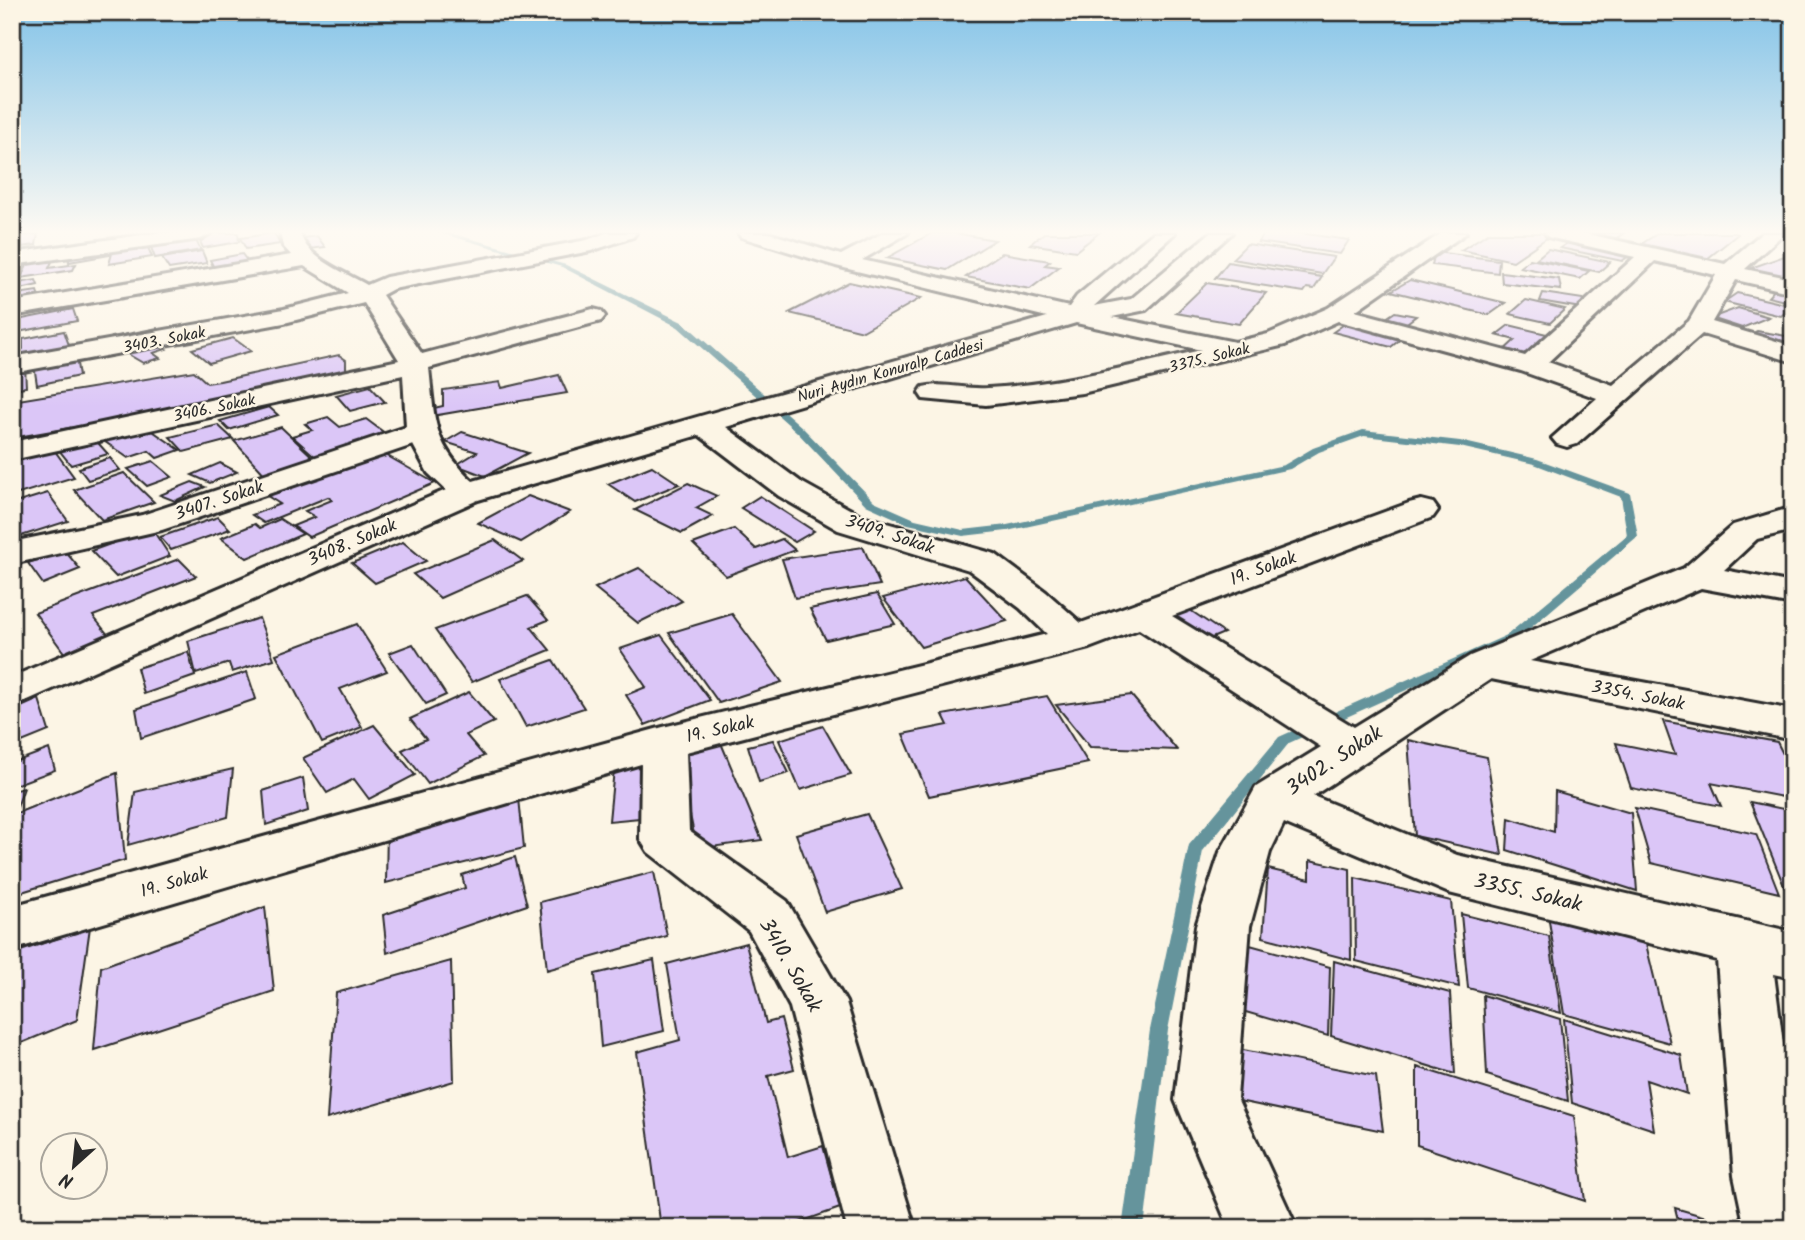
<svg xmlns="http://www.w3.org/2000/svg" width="1805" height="1240" viewBox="0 0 1805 1240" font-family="Kalam,sans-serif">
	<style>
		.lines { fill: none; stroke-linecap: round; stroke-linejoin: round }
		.stream { fill: #65949c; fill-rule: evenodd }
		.building { fill: #dbc6f7; stroke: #2b2b2b; stroke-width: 2 }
		.minor-casing { stroke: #2b2b2b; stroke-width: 6 }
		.minor { fill: #fcf5e5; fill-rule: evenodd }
		.labels { text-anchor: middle; stroke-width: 5; stroke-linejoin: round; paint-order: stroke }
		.far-street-label { font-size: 16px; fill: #2b2b2b; stroke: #fcf5e5 }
		.street-label { font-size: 18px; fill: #2b2b2b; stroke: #fcf5e5 }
		.near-street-label { font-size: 21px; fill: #2b2b2b; stroke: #fcf5e5 }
	</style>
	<rect width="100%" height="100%" fill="#fcf5e5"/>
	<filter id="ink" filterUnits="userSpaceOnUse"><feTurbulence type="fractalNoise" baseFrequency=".0143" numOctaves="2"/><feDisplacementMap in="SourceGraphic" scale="14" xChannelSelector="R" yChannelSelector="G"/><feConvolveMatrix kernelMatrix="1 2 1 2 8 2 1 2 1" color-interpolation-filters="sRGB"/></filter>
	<g filter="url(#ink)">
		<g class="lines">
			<polygon class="stream" points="439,233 450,233 566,265 684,323 803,428 874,501 915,519 963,530 1007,525 1284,465 1313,448 1363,430 1460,441 1537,459 1630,493 1638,536 1515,641 1289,743 1203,851 1168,1030 1144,1228 1122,1228 1150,1030 1189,845 1279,737 1507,635 1627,535 1621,497 1534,464 1460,447 1364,436 1319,452 1290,469 1007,531 963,536 908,524 866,505 797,432 678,327 562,267"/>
		</g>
		<g class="building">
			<polygon points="211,233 238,233 239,242 203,248 197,235"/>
			<polygon points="274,233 280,244 246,249 240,238"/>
			<polygon points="932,233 955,233 995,240 947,270 887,258"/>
			<polygon points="1044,233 1099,233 1076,251 1030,244"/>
			<polygon points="1265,233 1300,233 1349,240 1340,254 1258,242"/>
			<polygon points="1488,233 1542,233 1551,235 1513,261 1461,250"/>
			<polygon points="1576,233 1624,233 1612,241"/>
			<polygon points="1658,233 1736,233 1738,234 1707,259 1640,245"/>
			<polygon points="38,234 36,245 12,248 12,237"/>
			<polygon points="193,235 201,250 155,258 149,242"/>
			<polygon points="317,236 325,247 302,250 296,239"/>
			<polygon points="1572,240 1633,253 1622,261 1560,248"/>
			<polygon points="1247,244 1334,257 1322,274 1232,259"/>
			<polygon points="147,245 152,257 109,264 113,250"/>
			<polygon points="110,249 110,255 69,262 68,256"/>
			<polygon points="1548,249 1610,262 1599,272 1536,259"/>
			<polygon points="202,251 207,263 169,269 162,258"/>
			<polygon points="1435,252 1499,260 1498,273 1432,265"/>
			<polygon points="1002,253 1050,261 1045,265 1059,267 1030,289 966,277"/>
			<polygon points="1793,253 1793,281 1745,270"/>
			<polygon points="242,254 248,262 214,268 210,260"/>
			<polygon points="55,255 49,268 76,264 73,270 21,278 30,259"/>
			<polygon points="1530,259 1589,271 1580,279 1520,267"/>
			<polygon points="1228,262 1322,277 1314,289 1307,288 1304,292 1215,278"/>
			<polygon points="26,263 18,278 12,279 12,265"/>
			<polygon points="1501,272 1559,279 1561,290 1502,283"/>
			<polygon points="36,280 38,285 12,291 12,284"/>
			<polygon points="1410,280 1506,303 1489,315 1391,291"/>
			<polygon points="849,282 921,298 863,331 789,313"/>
			<polygon points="1207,283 1266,293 1239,324 1176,313"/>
			<polygon points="1775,289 1793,293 1793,303 1768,297"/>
			<polygon points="17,291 18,294 37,291 39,297 31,298 32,301 12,305 12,292"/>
			<polygon points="1543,293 1583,299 1581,308 1540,301"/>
			<polygon points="1737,293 1793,306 1781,316 1724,302"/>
			<polygon points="1526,300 1565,309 1550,323 1510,314"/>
			<polygon points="1738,308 1769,317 1742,328 1711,318"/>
			<polygon points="73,309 77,321 12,333 12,321"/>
			<polygon points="1395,312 1416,316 1404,325 1383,320"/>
			<polygon points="1350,320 1407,334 1391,347 1333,332"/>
			<polygon points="1509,325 1551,335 1524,359 1501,353 1515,340 1496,335"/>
			<polygon points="157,328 161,335 115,345 112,337"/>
			<polygon points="64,331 71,351 12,363 12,351 23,349 23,339"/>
			<polygon points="1757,331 1793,337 1793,348 1749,335"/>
			<polygon points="233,338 251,351 209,363 192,349"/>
			<polygon points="156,344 166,349 153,353 160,358 143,363 126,353"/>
			<polygon points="339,355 346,360 346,373 312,382 307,379 200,405 12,438 12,401 194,371 207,383 220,381"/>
			<polygon points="76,357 79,376 37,385 34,365"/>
			<polygon points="25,366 26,387 12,389 12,369"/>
			<polygon points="559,375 567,393 426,417 425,410 443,406 443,390 500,382 502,388"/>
			<polygon points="370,386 385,402 350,411 336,395"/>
			<polygon points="269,407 278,415 229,430 220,421"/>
			<polygon points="328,417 340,427 366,419 390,437 319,460 292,436 312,430 305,424"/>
			<polygon points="144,425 180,450 157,458 149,451 128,458 101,439"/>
			<polygon points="218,425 233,439 184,452 170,437"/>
			<polygon points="281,427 317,461 267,477 234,441"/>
			<polygon points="462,432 528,453 485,476 456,465 477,452 445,442"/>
			<polygon points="91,435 108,454 71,465 55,445"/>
			<polygon points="49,443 74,477 12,496 12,454"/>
			<polygon points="377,450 435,483 309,537 293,526 315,517 305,511 332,500 328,497 264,523 252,515 280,504 264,494"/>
			<polygon points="110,458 120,470 88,480 79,468"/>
			<polygon points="153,461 172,477 147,486 128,469"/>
			<polygon points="220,463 237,472 210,483 192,475"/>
			<polygon points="652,466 679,484 635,502 608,484"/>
			<polygon points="124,473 154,502 102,520 74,490"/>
			<polygon points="192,482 205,487 175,501 160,495"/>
			<polygon points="688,483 717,496 696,508 713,516 682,533 635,510"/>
			<polygon points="48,493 68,521 12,539 12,504"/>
			<polygon points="528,496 570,512 521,542 478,523"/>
			<polygon points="760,496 814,531 795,542 741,508"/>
			<polygon points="218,517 230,529 171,550 160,537"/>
			<polygon points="280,519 303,534 247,558 221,538 255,524 260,528"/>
			<polygon points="152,529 170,556 116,577 91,551"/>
			<polygon points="734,529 756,549 782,539 795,550 726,576 693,544"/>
			<polygon points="495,540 523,561 440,598 413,574"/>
			<polygon points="403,542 426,561 375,583 352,563"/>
			<polygon points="863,547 880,585 795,598 782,559"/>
			<polygon points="65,551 80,569 43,584 28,563"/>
			<polygon points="179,559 196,576 93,616 109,636 65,654 35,613"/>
			<polygon points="639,568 682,601 638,623 595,588"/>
			<polygon points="965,576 1007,621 921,647 883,598"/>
			<polygon points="877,594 895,624 826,640 810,609"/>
			<polygon points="527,596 548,620 531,627 550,650 472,682 435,630"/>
			<polygon points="1181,604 1224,633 1195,645 1153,616"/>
			<polygon points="732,614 782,682 719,703 669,633"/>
			<polygon points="259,618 274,659 232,672 229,663 196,674 188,641"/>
			<polygon points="357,624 387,671 340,689 362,727 322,743 276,654"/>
			<polygon points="661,635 710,700 645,725 626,695 646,687 620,649"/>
			<polygon points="413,644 446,695 426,704 389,653"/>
			<polygon points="188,652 195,676 144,694 137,668"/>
			<polygon points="553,660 584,708 526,727 500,679"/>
			<polygon points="247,672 256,699 141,738 136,709"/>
			<polygon points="469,692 494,722 466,735 484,756 428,784 402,750 426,739 410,719"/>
			<polygon points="1131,695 1177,750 1090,747 1056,705"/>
			<polygon points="1047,696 1088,763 929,796 903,734 948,725 943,715"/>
			<polygon points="39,699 49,731 12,746 12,711"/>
			<polygon points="1663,721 1777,742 1789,766 1793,767 1793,799 1711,783 1721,806 1631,788 1616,743 1675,755"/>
			<polygon points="374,725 415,775 369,799 354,779 327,793 303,758"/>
			<polygon points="823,726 851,775 800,790 779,740"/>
			<polygon points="773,740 789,773 759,782 748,746"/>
			<polygon points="1408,740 1487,757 1502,855 1415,836"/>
			<polygon points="721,743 762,840 697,849 678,756"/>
			<polygon points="49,749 55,770 12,786 12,763"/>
			<polygon points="653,765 650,817 609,821 614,769"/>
			<polygon points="233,769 228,817 128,845 135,792"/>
			<polygon points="117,773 125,860 12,895 17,813"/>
			<polygon points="303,778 308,811 266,825 263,791"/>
			<polygon points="24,788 13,818 12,821 12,791"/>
			<polygon points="1555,791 1631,813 1637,891 1507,850 1509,818 1554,832"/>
			<polygon points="519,798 524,848 386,883 387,830"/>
			<polygon points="1750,802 1793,811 1793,908"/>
			<polygon points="1635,808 1756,834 1779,893 1651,863"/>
			<polygon points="867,814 902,889 825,912 796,834"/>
			<polygon points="515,857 527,905 387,953 383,915 465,888 462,875"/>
			<polygon points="1310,860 1350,869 1351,960 1263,937 1268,869 1310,879"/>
			<polygon points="654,872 667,936 547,970 540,902"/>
			<polygon points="1355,878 1451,901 1459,987 1356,961"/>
			<polygon points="265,907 274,991 94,1050 101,967"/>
			<polygon points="1461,914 1549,936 1561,1013 1468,988"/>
			<polygon points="1548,915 1645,940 1670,1043 1564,1014"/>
			<polygon points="90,927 77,1020 12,1047 12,954"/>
			<polygon points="1239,942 1330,967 1328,1036 1232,1008"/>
			<polygon points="746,943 766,1023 781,1019 794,1069 768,1076 788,1157 823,1146 840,1208 783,1228 661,1228 637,1052 680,1040 667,964"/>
			<polygon points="654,960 664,1031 601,1047 595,974"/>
			<polygon points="451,961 454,1081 327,1119 336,993"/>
			<polygon points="1334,961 1450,993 1455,1074 1331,1036"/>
			<polygon points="1483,995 1560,1019 1568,1101 1487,1075"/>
			<polygon points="1564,1019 1681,1055 1687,1094 1646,1080 1654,1130 1572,1103"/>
			<polygon points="1223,1046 1376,1076 1383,1131 1224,1098"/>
			<polygon points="1417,1067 1574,1116 1585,1201 1417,1145"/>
			<polygon points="1675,1208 1744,1228 1680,1228"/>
		</g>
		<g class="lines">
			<g class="minor-casing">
				<g id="minor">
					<polygon points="156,233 211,233 201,239 12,265 12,253"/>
					<path d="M280 233H300C307 259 345 272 367 285L386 277 587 240 606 233H636L633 237 591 251 393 289 382 295 422 354 593 309 601 311 605 316 601 321 429 368C435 421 432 442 473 481L1047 317 836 266 741 237 738 233H769L841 255 883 233H908L862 260 1069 307 1077 296 1153 233H1175L1094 306 1131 299 1210 233H1232L1146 310 1112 317 1235 342 1268 334 1328 308 1442 233H1466L1355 311 1525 356 1635 257 1548 237 1545 233H1583L1725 264 1762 233H1784L1745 269 1793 279V293L1736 280 1712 322 1793 346V362L1702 334 1577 444 1567 447 1557 444 1552 438 1597 398 1521 371 1338 321 1285 345 1082 393 986 405 923 399 919 393 923 387C944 382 966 390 988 388 1060 384 1130 366 1201 350L1076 323 726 427 801 482 862 516 995 554 1046 592 1081 623 1409 503 1421 500 1433 503 1438 510 1433 517 1172 616 1354 727 1470 656 1684 568 1733 525 1793 507V530L1757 539 1724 570 1793 583V605L1701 588 1530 661 1793 710V740L1491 679 1313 796 1457 855 1793 932V978L1774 974 1793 1121V1228H1745L1734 1176 1717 960 1449 893 1284 823 1270 852 1250 926 1237 1098 1297 1228H1229L1175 1100 1196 926 1220 852 1256 787 1321 747 1139 629 1089 648 686 752 689 831 787 901 846 1002 915 1228H847L790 1007 749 931 648 852 640 839 641 764 12 950V906L663 727 1047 634 1020 608 969 570 838 530 779 496 699 435 478 500 12 707V677L446 490 428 473 413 445 162 530 12 564V542L142 515 406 427 403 375 12 460V442L399 360 364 303 284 323 12 373V357L284 309 348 293 304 266 12 316V302L291 255 283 246ZM1655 261 1716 275 1689 321 1613 385 1548 362Z"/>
				</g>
			</g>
			<use href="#minor" class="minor"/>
		</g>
	</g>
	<linearGradient id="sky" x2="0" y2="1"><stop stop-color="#83c3e8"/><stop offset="0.57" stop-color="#fefaf3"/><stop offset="1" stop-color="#fefaf3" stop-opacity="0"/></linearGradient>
	<rect width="1805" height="407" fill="url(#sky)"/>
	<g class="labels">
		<g class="far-street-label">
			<text transform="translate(164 339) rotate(-11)" y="6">3403. Sokak</text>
			<text transform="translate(1209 357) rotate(-14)" y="6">3375. Sokak</text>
			<text transform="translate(890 370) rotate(-16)" y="6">Nuri Aydın Konuralp Caddesi</text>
			<text transform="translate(214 407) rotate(-12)" y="6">3406. Sokak</text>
		</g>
		<g class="street-label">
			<text transform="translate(219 500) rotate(-18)" y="6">3407. Sokak</text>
			<text transform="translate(890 534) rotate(18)" y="6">3409. Sokak</text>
			<text transform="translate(352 542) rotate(-23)" y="6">3408. Sokak</text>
			<text transform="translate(1263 568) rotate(-20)" y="6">19. Sokak</text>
			<text transform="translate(1638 695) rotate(11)" y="6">3354. Sokak</text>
			<text transform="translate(720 729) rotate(-13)" y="6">19. Sokak</text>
			<text transform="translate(174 882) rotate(-16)" y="6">19. Sokak</text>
		</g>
		<g class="near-street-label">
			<text transform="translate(1334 760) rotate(-33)" y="7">3402. Sokak</text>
			<text transform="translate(1528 892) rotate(13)" y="7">3355. Sokak</text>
			<text transform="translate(791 965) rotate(60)" y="7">3410. Sokak</text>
		</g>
	</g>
	<rect width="1805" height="1240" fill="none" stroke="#fcf5e5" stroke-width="42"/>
	<rect x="21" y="21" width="1763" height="1198" fill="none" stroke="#2b2b2b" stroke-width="2.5" filter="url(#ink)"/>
	<g transform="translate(74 1166) rotate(207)"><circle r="33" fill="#fcf5e5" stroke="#a8a49b" stroke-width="2"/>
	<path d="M0-5L12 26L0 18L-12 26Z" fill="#2b2b2b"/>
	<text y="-10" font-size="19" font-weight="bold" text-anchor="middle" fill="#2b2b2b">N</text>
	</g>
</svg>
